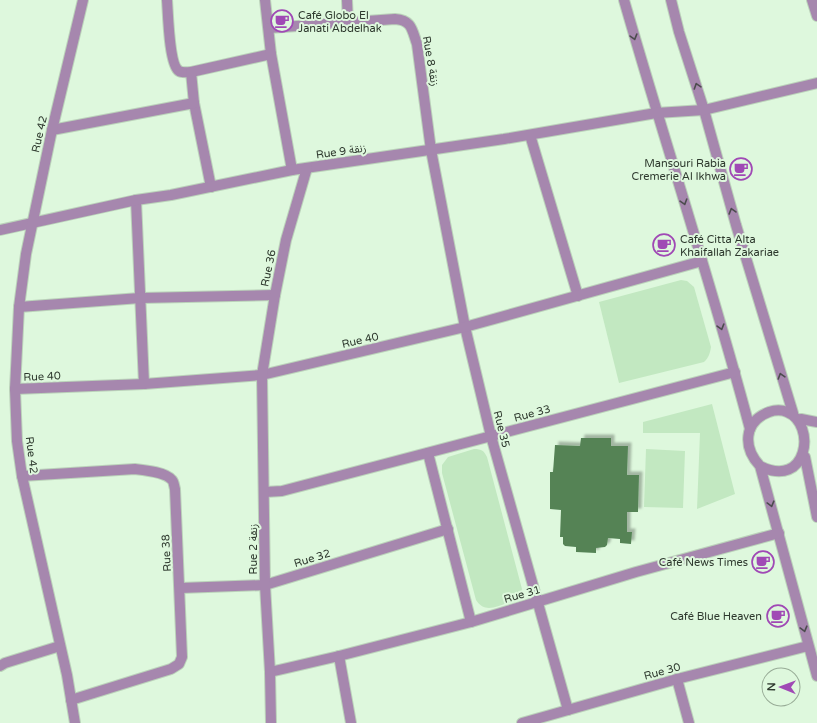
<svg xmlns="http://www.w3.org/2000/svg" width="817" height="723" viewBox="0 0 817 723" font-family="'Varela Round','Noto Sans Arabic',sans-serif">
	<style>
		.green { fill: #c2e8c1 }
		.building { fill: #548355; filter: url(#shadow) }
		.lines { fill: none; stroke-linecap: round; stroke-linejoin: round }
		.minor-casing { stroke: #bbd2ba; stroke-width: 12 }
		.minor { stroke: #a687ae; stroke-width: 10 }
		.oneway { stroke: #4c4c4e }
		.labels { text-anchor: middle; stroke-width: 4; stroke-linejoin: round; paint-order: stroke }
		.poi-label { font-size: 11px; fill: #2e392e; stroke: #def8dd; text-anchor: end }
		.street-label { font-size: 11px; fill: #2e392e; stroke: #def8dd }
	</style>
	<defs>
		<filter id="shadow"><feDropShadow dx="3.5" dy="-3.5" stdDeviation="1" flood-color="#0004"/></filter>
	</defs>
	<rect width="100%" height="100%" fill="#def8dd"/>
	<g class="green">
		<path d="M681 280 687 281 694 287 711 347C710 353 709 357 704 362L619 383 599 302Z"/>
		<polygon points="712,404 735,494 697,509 700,433 643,433 643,422"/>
		<path d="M474 449C482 449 484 451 487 457L522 589C521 593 522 595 519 598 516 601 511 602 507 603 496 607 484 613 476 600L442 473V465L448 457Z"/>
		<polygon points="646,449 685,451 683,508 644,507"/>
	</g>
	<polygon class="building" points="581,438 611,438 611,446 628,446 627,475 639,475 638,512 627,512 627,532 632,532 631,544 620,543 620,539 608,538 607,545 605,547 596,548 596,553 576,552 576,547 565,546 563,544 563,537 560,537 561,510 550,509 550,472 553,472 555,445 580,446"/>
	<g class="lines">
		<g class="minor-casing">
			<g id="minor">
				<path d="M167 0C168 12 169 65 179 71 182 73 187 72 191 72L271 54"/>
				<polyline points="265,0 271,54 292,170"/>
				<polyline points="347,0 348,23"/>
				<path d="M624 0C665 143 712 285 750 429"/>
				<polyline points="671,0 679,32 704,110 736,225 793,413"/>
				<polyline points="812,0 817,16"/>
				<path d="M269 28 395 19C412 20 412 30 417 44L431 150 465 327 491 436 568 710"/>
				<polyline points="191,72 194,103 211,187"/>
				<polyline points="52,130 194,103"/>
				<polyline points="530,135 578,296"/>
				<polyline points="136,200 144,384"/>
				<polyline points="0,230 136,200 171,195 292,170 504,139 656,113 704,110 817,83"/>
				<polyline points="19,307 140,298 275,295"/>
				<polyline points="15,389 144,384 262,375 465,327 702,261"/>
				<polyline points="801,419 817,422"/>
				<polyline points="428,453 471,622"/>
				<polyline points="805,457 817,517"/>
				<path d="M760 466C808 490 817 424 787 412 782 410 775 410 769 412 743 422 743 448 760 466L817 676"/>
				<path d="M22 476 135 469C144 470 166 472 172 480 174 482 174 486 175 489L182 657 179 664 171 669 71 700"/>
				<polyline points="265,492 282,491 735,372"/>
				<polyline points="180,588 265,585 448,529"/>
				<polyline points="339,656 351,723"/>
				<polyline points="0,666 5,663 60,646"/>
				<polyline points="270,672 339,656 471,622 636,572 779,533"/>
				<polyline points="677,679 689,723"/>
				<polyline points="75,723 67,675 22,476 17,441 15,389 19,307 26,254 52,130 83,0"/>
				<polyline points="271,723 270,672 265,585 262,375 275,295 286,240 307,168"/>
				<polyline points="522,723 677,679 808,646"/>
			</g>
		</g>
		<use href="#minor" class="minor"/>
	</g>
	<defs><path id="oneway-chevron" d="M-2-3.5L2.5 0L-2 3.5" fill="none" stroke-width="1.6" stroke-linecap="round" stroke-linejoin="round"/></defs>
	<g class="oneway">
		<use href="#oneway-chevron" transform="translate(634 37) rotate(74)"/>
		<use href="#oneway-chevron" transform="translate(697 86) rotate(-108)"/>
		<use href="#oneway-chevron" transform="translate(684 202) rotate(73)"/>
		<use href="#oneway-chevron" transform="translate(732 211) rotate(-106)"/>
		<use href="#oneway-chevron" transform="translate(721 327) rotate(74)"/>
		<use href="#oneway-chevron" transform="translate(781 376) rotate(-107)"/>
		<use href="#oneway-chevron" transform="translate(771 504) rotate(75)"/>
		<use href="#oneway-chevron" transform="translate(804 629) rotate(75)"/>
	</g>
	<defs>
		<g id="cafe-ring" transform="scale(1.15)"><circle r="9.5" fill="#def8dd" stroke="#a049b5" stroke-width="1.5"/><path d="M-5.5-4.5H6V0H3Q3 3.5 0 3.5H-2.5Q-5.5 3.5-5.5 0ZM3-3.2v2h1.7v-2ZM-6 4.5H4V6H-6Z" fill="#a049b5"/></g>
	</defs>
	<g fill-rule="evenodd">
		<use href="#cafe-ring" x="282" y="21"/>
		<use href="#cafe-ring" x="741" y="169"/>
		<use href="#cafe-ring" x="664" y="245"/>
		<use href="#cafe-ring" x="763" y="562"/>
		<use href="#cafe-ring" x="778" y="616"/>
	</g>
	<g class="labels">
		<g class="poi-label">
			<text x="298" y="19" text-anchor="start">Café Globo El<tspan x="298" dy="13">Janati Abdelhak</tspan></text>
			<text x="726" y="167">Mansouri Rabia<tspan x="726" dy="13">Cremerie Al Ikhwa</tspan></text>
			<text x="680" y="243" text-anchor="start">Café Citta Alta<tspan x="680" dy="13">Khaifallah Zakariae</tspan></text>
			<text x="748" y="566">Café News Times</text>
			<text x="762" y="620">Café Blue Heaven</text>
		</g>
		<g class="street-label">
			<text transform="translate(431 61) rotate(80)" y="4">Rue 8 زنقة</text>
			<text transform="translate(39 134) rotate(-77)" y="4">Rue 42</text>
			<text transform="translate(341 151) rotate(-8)" y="4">Rue 9 زنقة</text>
			<text transform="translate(268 268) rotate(-78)" y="4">Rue 36</text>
			<text transform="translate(360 340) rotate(-13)" y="4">Rue 40</text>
			<text transform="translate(42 376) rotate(-2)" y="4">Rue 40</text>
			<text transform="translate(532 413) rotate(-15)" y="4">Rue 33</text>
			<text transform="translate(502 429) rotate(76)" y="4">Rue 35</text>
			<text transform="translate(32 455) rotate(83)" y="4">Rue 42</text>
			<text transform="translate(253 549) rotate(-90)" y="4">Rue 2 زنقة</text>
			<text transform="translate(166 553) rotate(-93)" y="4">Rue 38</text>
			<text transform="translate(312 558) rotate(-17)" y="4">Rue 32</text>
			<text transform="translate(522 594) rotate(-16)" y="4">Rue 31</text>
			<text transform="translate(662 671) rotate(-15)" y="4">Rue 30</text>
		</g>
	</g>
	<g transform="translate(781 687) rotate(271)"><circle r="19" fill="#def8dd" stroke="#98ac97"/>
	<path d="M0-3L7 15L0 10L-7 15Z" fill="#a049b5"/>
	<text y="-6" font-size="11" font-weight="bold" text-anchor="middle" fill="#2e392e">N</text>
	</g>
</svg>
